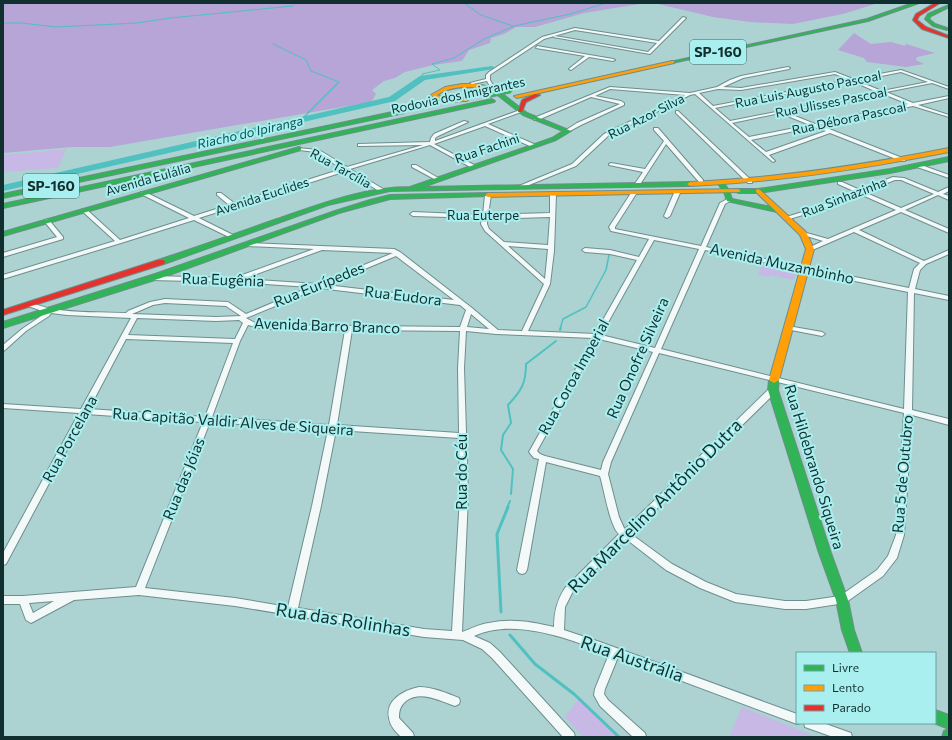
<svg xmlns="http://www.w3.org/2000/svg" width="952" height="740" viewBox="0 0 952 740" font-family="Commissioner,sans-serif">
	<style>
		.green { fill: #c7b8e6 }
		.forest { fill: #b6a5d6 }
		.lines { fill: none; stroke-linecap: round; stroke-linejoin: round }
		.stream-far3 { stroke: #51c0c0; stroke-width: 1 }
		.stream-far2 { stroke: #51c0c0; stroke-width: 1.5 }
		.stream-far1 { stroke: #51c0c0; stroke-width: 2 }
		.stream { stroke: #51c0c0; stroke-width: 3 }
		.river { fill: #51c0c0; fill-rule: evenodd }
		.street-casing { stroke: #6e8e8d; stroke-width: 2 }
		.fast-casing { stroke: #6e8e8d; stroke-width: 2 }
		.slow-casing { stroke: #6e8e8d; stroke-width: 2 }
		.jam-casing { stroke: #6e8e8d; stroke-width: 2 }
		.street { fill: #f3f8f8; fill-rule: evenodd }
		.fast { fill: #30b455; fill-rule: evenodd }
		.slow { fill: #ff9f0a; fill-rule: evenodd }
		.jam { fill: #e5322d; fill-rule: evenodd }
		.fast-bridge-casing { stroke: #6e8e8d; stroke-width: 7; stroke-linecap: butt }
		.fast-bridge { stroke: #30b455; stroke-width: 5.5 }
		.labels { text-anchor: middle; stroke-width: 4; stroke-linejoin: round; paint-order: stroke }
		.far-street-label { font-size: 13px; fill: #122f2f; stroke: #aaefef }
		.far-water-label { font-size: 13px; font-style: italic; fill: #065757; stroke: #aaefef }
		.shield { fill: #aaefef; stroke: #406969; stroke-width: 1 }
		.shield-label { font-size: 14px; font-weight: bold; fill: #122f2f }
		.street-label { font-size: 15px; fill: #122f2f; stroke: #aaefef }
		.near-street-label { font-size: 18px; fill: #122f2f; stroke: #aaefef }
	</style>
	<rect width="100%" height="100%" fill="#acd3d2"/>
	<g class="green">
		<polygon points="66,149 58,168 3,172 3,155"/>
		<polygon points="763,262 797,270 793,280 771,275 769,277 758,275"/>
		<polygon points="580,697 621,737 583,737 565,717"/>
		<polygon points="742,707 817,737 729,737"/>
	</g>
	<g class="forest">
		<polygon points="3,3 646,3 584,13 535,27 516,27 504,34 491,38 490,43 469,50 462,61 433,65 405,72 395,78 384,81 372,90 376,94 371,102 110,147 72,147 3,153"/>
		<polygon points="654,3 878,3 843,14 793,24 750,22 713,17"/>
		<polygon points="854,33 871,44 891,42 905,46 906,44 935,53 917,57 916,60 924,64 906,67 867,62 864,58 838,50"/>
	</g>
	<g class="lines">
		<g class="stream-far3">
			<polyline points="464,3 481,15 513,26"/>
			<polyline points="3,4 12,3"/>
			<polyline points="3,23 22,23 56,27 137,23 170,18 293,6"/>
			<polyline points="273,44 306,60 311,71 339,82 338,83"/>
			<polyline points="423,78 422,74 440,70 432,64 454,58 484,39 514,26 570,14 606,3"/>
		</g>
		<g class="stream-far2">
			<polyline points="301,120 339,82"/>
			<polyline points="560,329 563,319 586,307 606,270 609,255"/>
		</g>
		<g class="stream-far1">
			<polyline points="560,330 561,328"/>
			<path d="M511 494 513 469 501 450 503 435 511 423 508 405C521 391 526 384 526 364L556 341"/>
			<polyline points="507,508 510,501"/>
		</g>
		<g class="stream">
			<polyline points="501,612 497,534 508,507"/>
			<polyline points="510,635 535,664 574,694 619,737"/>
		</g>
		<polygon class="river" points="492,66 495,68 494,69 425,80 395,101 3,191 3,185 389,97 420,76"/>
		<g class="street-casing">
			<g id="street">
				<polygon points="683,17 686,18 650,54 553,37 555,36 648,52 657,43 575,30 544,39 491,74 490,75 490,80 495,89 494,90 492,90 487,81 472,84 470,83 486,79 486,75 489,72 542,37 575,28 659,41"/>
				<polygon points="537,46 613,59 615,60 613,61 589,57 571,70 569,69 570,68 585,56 536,48"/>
				<path d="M788 67 790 68 789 69 743 78 723 87 741 88 835 72 853 79 901 70 949 87V89L932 83 886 92 913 103 949 96V98L918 105 949 115V117L913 106 819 125 905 159V161H901L830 133 769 155 775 161 773 162 695 94 690 95 608 136 576 166 524 187 519 186 572 164 604 134 685 95 610 89 595 96 621 101 624 103V105L581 125 568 132H566V130L577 123 620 104 591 97 538 120H534V118L610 87 690 93 717 87 730 80 741 76ZM901 72 928 82 882 91 857 81ZM835 74 849 80 713 106 699 93 718 89 741 90ZM852 81 877 92 730 121 715 108ZM881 93 908 104 815 124 785 112ZM780 113 810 125 749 137 732 123ZM814 127 826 131 766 152 751 140Z"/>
				<polygon points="520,110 522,111 521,112 488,124 536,145 536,147 532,147 485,126 434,144 476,166 476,168 472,168 430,145 350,169 383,189 383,191 379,191 346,171 199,218 235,236 235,238 231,238 194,220 121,243 3,279 3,275 115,241 82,211 82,209 86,209 120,240 189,218 141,194 141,192 145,192 194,216 229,205 217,195 217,193 221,193 234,203 342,169 316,152 299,150 297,150 297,148 319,150 347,167 423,145 360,146 358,146 358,144 430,142 431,138 434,134 464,121 468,122 438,136 435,138 435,141"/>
				<polygon points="676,111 678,111 752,181 752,183 748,183 676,113"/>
				<polygon points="654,128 658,128 703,180 703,182 699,182 666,144 639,186 634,185 643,172 609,165 609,164 611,163 645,169 664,141 654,130"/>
				<polygon points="412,165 416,165 440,179 436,180 412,167"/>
				<polygon points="917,165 921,165 949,175 949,178 917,167"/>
				<path d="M893 177 904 178 938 192 949 187V191L943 194 949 196V200L938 195 905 210 949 229V233L901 212 859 230 924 261 949 250V254L926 264 920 270 915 289 949 296V300L914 293 912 410 949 419V425L912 415 904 535 897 558 883 576 845 603 806 609H785L735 602 700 588 666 570 626 539 572 593 565 607 564 630 600 642 797 714V723H800L797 724 618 657 605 689 604 694 608 700 645 733 646 737H633L600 706 594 695 595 689 609 654C570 639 514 617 474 636L490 643 500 652 574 733 575 737H563L492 658 482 649 463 640 424 637 235 606 139 595 74 600 31 623 26 620 20 604H3V596H23L136 587 203 422 86 414 6 564 3 565V553L79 413 3 408V404L81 409 131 318 67 315 51 313 49 316 26 331 5 350 3 351V345L22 329 44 314 45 312 28 306 27 305 28 304C36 303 44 308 52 309 77 313 101 312 126 313L128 311 150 302 165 299 228 302 246 314 310 287 233 282 151 280 148 278 151 276 234 278 314 249 247 246 246 245 249 243 394 249 400 252 472 308 498 330 522 331 544 284 485 231 481 224 482 218 413 216 410 214 413 212 483 215 485 195 488 193 491 195 488 215 550 213V194L553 192 556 194 554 251 550 284 528 331 595 334 637 260 610 254 585 252 582 250 585 248 610 250 639 257 649 239 611 231 609 227 631 193 636 194 615 227V229L701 246 720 203 729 198 732 200 725 204 706 247 909 288 914 269 920 263 854 232 810 251 808 250V248L823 241 800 234 803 232 828 239 896 210 860 194 813 212 786 220 783 218 809 210 856 192 838 184V182H842L860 190ZM895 180H901L934 194 901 208 864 192ZM550 217 548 245 504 242 489 229 487 224V219ZM654 240 699 249 655 348 601 335ZM508 246 548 249 545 279ZM322 250 393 253 318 284 243 279ZM705 250 908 292 904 409 661 349ZM396 256 454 300 326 285ZM319 288 460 305 466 310 460 327 265 325 255 323 246 318ZM165 303 226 306 241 316 216 317 132 314 153 305ZM471 314 489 329 467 327ZM137 318 216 321 239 320 243 323 235 339 128 335ZM248 325 265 329 345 330 329 425 212 417 240 341ZM352 330 460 331 458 368 459 433 337 425ZM466 331 496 334 593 338 529 452 534 458 539 459 517 570 519 573 522 574 525 573 527 570 546 462 600 476C604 489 610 527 619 534L565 588C557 600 554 612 554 627 533 622 511 618 489 623 479 624 471 629 462 632L468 497 464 368ZM126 339 233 343 205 417 89 409ZM599 339 653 352 603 462 601 470 545 456 540 454 537 451ZM659 353 904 413 896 535 888 556 877 570 840 596 806 601H785L736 594 706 582 672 564 631 534 776 392 777 390 773 388H770L625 529 624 528 619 517 608 474 611 462ZM210 422 328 430 312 506 288 607 235 598 145 588ZM336 430 459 438 460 497 452 631 424 629 298 608 321 506ZM54 601 33 613 29 603Z"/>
				<polygon points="677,191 680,193 670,216 667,218 665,217 664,216 674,193"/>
				<polygon points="47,219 49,220 63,237 63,239 3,257 3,253 57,237 44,221"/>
				<polygon points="788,326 822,332 825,334 822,336 786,329 785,328"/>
				<path d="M419 687C433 687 446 693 459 698L460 701 459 704 455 706C440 701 421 690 406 701 400 706 399 711 399 718L413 733 414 737H401C396 732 390 726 389 718 385 700 404 690 419 687Z"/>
				<polygon points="804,723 823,723 851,733 852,737 833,737 805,727"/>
			</g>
		</g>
		<g class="fast-casing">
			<g id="fast">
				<polygon points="913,3 919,3 868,21 672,63 670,62 867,19"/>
				<polygon points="949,5 949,7 931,16 929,19 935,24 947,28 947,30 933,26 925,19 928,14"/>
				<path d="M491 88H495L527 113 571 131 556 140 423 187 690 182 693 184 690 186 390 191 328 205 164 264H158L157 262 158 260C198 247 237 233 277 219 320 204 364 187 410 187L552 138 563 131 523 115 491 90Z"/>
				<polygon points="492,99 495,101 494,102 3,208 3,204"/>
				<polygon points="402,110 404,111 404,113 3,198 3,194"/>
				<polygon points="299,147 301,148 301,150 3,236 3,232"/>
				<polygon points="949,157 949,161 890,173 758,193 738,193 735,191 738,189 758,189 890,169"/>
				<path d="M721 182C727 185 730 192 732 199L777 208 780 210 777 212 727 201 724 192 718 184Z"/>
				<polygon points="488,193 491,195 490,196 390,199 339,213 161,278 3,328 3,322 155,274 335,211 370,200 390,195"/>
				<polygon points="774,377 779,380 778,390 831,553 848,600 854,630 862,653 850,653 842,630 836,600 819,553 768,390 769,380"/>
				<polygon points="935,710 949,715 949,729 934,723 935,723"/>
				<polygon points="949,729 949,737 942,737 944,731"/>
			</g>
		</g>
		<g class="slow-casing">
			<g id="slow">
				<polygon points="672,61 674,61 674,63 517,98 514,96"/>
				<path d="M462 84H478L496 89 493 91C474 86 454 84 437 95L445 98H468V100L466 101C454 101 441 104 431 95L445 87Z"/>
				<path d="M949 148V152C863 169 778 182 690 186L687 184 690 182C778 178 863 165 949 148Z"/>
				<polygon points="738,189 740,190 740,192 488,197 485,195 488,193"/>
				<polygon points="758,189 760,190 806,232 814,249 779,380 774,383 769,380 806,249 800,235 756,192 756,190"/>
			</g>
		</g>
		<g class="jam-casing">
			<g id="jam">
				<polygon points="935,3 940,3 919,16 917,20 926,27 949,36 949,38 922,29 913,20 916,14"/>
				<polygon points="535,94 540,95 526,102 522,112 518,112 522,100"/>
				<polygon points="158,260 164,260 165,262 164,264 3,315 3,310"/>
			</g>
		</g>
		<use href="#street" class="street"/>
		<use href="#fast" class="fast"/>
		<use href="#slow" class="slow"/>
		<use href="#jam" class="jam"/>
		<g class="fast-bridge-casing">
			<polyline id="fast-bridge" points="486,95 510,90"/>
		</g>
		<use href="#fast-bridge" class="fast-bridge"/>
	</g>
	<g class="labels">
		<g class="far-street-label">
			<text transform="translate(808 89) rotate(-11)" y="5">Rua Luis Augusto Pascoal</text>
			<text transform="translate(458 95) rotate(-12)" y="5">Rodovia dos Imigrantes</text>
			<text transform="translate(831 102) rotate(-11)" y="5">Rua Ulisses Pascoal</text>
			<text transform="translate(646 116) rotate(-27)" y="5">Rua Azor Silva</text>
			<text transform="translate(849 118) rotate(-12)" y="5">Rua Débora Pascoal</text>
			<text transform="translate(487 148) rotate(-19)" y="5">Rua Fachini</text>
			<text transform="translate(341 168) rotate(29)" y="5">Rua Tarcília</text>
			<text transform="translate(148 179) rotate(-16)" y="5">Avenida Eulália</text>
			<text transform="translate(262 196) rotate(-18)" y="5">Avenida Euclides</text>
			<text transform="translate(844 197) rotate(-21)" y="5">Rua Sinhazinha</text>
			<text x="483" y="220">Rua Euterpe</text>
		</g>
		<g class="far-water-label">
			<text transform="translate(250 132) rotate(-13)" y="5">Riacho do Ipiranga</text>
		</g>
		<g class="shield">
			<rect x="690" y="40" width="56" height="24" rx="3"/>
			<rect x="23" y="174" width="56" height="24" rx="3"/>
		</g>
		<g class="shield-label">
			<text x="718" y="57">SP-160</text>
			<text x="51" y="191">SP-160</text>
		</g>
		<g class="street-label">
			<text transform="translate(782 264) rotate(12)" y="5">Avenida Muzambinho</text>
			<text transform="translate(223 280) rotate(2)" y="5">Rua Eugênia</text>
			<text transform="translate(319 285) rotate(-22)" y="5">Rua Eurípedes</text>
			<text transform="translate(403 296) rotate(7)" y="5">Rua Eudora</text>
			<text transform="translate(327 326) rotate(2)" y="5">Avenida Barro Branco</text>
			<text transform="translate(638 358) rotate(-66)" y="5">Rua Onofre Silveira</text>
			<text transform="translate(574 377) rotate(-61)" y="5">Rua Coroa Imperial</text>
			<text transform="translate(233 422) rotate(4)" y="5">Rua Capitão Valdir Alves de Siqueira</text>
			<text transform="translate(70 439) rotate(-61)" y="5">Rua Porcelana</text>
			<text transform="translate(814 467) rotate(73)" y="5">Rua Hildebrando Siqueira</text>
			<text transform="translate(462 472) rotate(-90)" y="5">Rua do Céu</text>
			<text transform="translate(903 474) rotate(-85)" y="5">Rua 5 de Outubro</text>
			<text transform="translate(184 479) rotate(-68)" y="5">Rua das Jóias</text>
		</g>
		<g class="near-street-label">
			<text transform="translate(655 506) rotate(-45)" y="6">Rua Marcelino Antônio Dutra</text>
			<text transform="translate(343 620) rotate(9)" y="6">Rua das Rolinhas</text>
			<text transform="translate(632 659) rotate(19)" y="6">Rua Austrália</text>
		</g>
	</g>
	<rect width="952" height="740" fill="none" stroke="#122f2f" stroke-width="8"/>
	<rect x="796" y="652" width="140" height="72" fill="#aaefef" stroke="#6da2a2"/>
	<rect x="804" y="665" width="20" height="6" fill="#30b455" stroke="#6da2a2"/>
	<text x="832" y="672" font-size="12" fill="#122f2f">Livre</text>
	<rect x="804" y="685" width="20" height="6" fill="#ff9f0a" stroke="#6da2a2"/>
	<text x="832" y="692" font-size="12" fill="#122f2f">Lento</text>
	<rect x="804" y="705" width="20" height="6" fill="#e5322d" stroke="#6da2a2"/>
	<text x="832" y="712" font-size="12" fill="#122f2f">Parado</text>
</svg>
